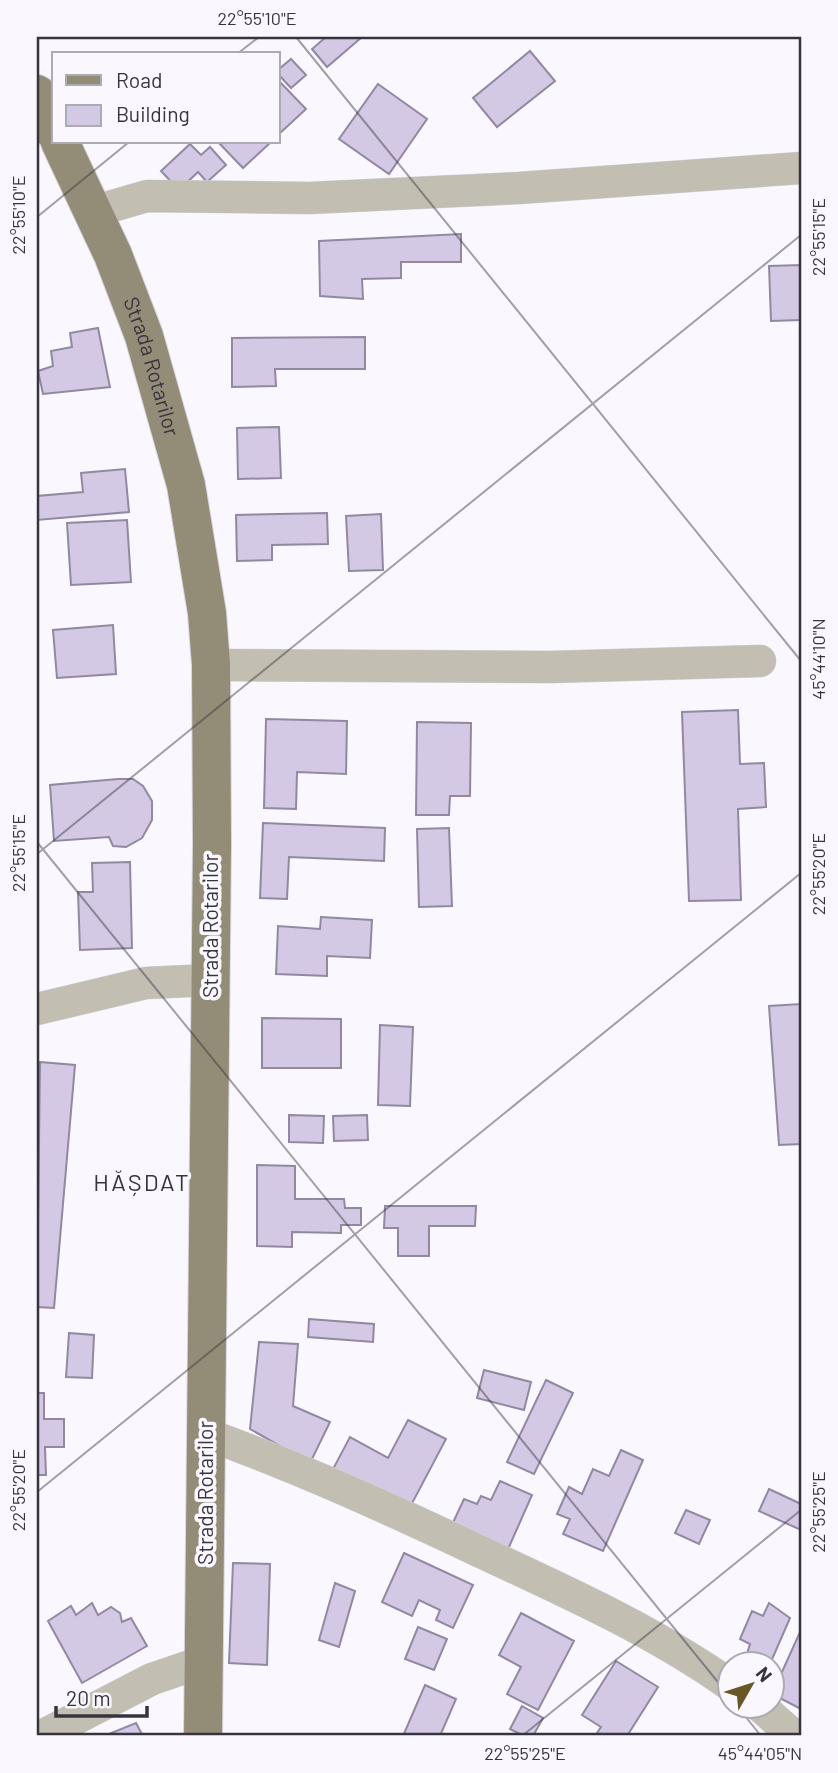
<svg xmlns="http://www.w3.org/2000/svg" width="838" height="1773" viewBox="0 0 838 1773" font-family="Barlow,sans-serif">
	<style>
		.building { fill: #d3c9e5; stroke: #9288a2; stroke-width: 2 }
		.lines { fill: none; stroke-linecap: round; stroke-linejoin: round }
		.street-casing { stroke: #d7d5dc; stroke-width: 33 }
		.primary-casing { stroke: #d7d5dc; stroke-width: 40 }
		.street { stroke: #c2beb2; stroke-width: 32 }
		.primary { stroke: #938c76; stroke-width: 38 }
		.ticks { fill: none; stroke: #38343f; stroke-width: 2; stroke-opacity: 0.45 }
		.labels { text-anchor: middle; stroke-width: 7; stroke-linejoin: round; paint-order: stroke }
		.street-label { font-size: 21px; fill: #38343f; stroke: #faf8fe }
		.quarter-label { font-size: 24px; letter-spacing: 2px; fill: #38343f; stroke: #faf8fe }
		.neatline { fill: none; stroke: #38343f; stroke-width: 2.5 }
		.ticks-label { font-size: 18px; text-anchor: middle; fill: #38343f }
	</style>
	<rect width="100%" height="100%" fill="#faf8fe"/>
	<g class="building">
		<polygon points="326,37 362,37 327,67 312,49"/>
		<polygon points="530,51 555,81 497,127 473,98"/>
		<polygon points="291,59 306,75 291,88 278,74 278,70"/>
		<polygon points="278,80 306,109 278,135"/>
		<polygon points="378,84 427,119 389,174 339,139"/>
		<polygon points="218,142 271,142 243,168"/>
		<polygon points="190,144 201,155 210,147 226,165 207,182 198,172 179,190 161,171"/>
		<polygon points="461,234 461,262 401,262 401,278 362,279 363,299 320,296 319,241"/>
		<polygon points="801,265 801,320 771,321 769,266"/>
		<polygon points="98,328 110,387 43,394 38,371 53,366 51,351 72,347 70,333"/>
		<polygon points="365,337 365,369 275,369 276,386 232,387 232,338"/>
		<polygon points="279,427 281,478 238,479 237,428"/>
		<polygon points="125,469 129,512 37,520 37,496 83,492 81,473"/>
		<polygon points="327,513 328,544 272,545 272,560 237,561 236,515"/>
		<polygon points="381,514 383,570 349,571 346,516"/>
		<polygon points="127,520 131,582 71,585 67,523"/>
		<polygon points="113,625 116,674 57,678 53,630"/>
		<polygon points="738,710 740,764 764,763 766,807 738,809 741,900 689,901 682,712"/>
		<polygon points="266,719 347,721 346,774 297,772 296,809 264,808"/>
		<polygon points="417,722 471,723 470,796 450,796 449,815 416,815"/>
		<polygon points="118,779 133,779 143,786 152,801 152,820 142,838 126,847 113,846 109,837 54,841 50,785"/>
		<polygon points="263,823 385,828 384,861 289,857 287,899 260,898"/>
		<polygon points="449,828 452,906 419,907 417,829"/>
		<polygon points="130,862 132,948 80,950 78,892 93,892 92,863"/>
		<polygon points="321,917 372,920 370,958 327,956 327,976 276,974 278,926 320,929"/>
		<polygon points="801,1004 801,1144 779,1145 769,1006"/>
		<polygon points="262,1018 341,1019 341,1068 262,1068"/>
		<polygon points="380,1025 413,1027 410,1106 378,1105"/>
		<polygon points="40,1062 75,1065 54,1308 37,1307"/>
		<polygon points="289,1115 324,1116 323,1143 289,1142"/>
		<polygon points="367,1115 368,1140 334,1141 333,1116"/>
		<polygon points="257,1165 295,1166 295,1199 344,1199 345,1208 361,1208 361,1225 341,1225 341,1233 292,1232 292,1247 257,1246"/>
		<polygon points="385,1206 476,1206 475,1226 429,1226 429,1256 398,1256 398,1228 384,1228"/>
		<polygon points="309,1319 374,1324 373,1342 308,1337"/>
		<polygon points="69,1333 94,1335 92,1378 66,1377"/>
		<polygon points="259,1342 298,1344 293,1406 330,1422 310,1463 250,1429"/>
		<polygon points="484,1370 531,1382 524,1410 477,1398"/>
		<polygon points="546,1380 573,1393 534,1474 507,1462"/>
		<polygon points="37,1393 44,1393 44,1419 64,1419 64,1447 45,1447 46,1475 37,1475"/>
		<polygon points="408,1420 446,1439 408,1511 332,1471 350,1437 388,1458"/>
		<polygon points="621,1450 643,1460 603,1551 563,1534 570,1519 557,1514 569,1487 582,1494 593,1469 609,1476"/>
		<polygon points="500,1481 532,1495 505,1556 450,1529 464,1499 477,1504 481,1496 491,1500"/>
		<polygon points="769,1489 801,1504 801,1530 759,1511"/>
		<polygon points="686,1510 710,1520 699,1544 675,1533"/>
		<polygon points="404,1553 473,1585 453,1628 436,1620 440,1610 419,1600 412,1616 382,1602"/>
		<polygon points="233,1563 270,1564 267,1665 229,1663"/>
		<polygon points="335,1583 355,1591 339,1647 319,1640"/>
		<polygon points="92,1603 98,1615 111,1607 120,1613 122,1622 131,1618 147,1646 82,1683 48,1621 71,1606 76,1615"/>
		<polygon points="769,1603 790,1618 770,1664 763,1664 746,1657 750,1644 740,1639 752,1611 763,1616"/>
		<polygon points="521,1613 574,1641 538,1710 507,1694 521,1667 499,1655"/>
		<polygon points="418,1627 447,1639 434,1670 405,1659"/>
		<polygon points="800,1632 801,1633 801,1709 772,1694"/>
		<polygon points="616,1661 658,1687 627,1736 595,1736 601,1727 582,1715"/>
		<polygon points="425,1685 456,1699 440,1736 403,1736"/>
		<polygon points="522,1706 543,1718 533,1736 524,1736 510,1729"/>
		<polygon points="136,1723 143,1736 104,1736"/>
	</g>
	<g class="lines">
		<g class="street-casing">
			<g id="street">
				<polyline points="92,212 147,196 309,198 519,188 801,168"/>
				<polyline points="211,665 551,667 760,661"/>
				<polyline points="37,1009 146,983 211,980"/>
				<path d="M206 1434C300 1468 390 1509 481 1552 567 1592 652 1630 730 1685"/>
				<polyline points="760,1706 794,1736"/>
				<polyline points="42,1736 152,1679 205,1661"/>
			</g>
		</g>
		<g class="primary-casing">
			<g id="primary">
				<polyline points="37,94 54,131"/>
				<path id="s1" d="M60 142 113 255 144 336 186 485 207 613 211 665 212 844 203 1736"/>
			</g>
		</g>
		<use href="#street" class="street"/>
		<use href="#primary" class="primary"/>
	</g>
	<path class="ticks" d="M296 37 801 661M237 54 259 37M37 217 129 142M37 842 730 1697M37 854 801 235M37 1492 801 873M737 1706 761 1736M522 1736 801 1510"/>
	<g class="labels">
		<g class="street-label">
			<text dy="7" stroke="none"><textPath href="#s1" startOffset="243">Strada Rotarilor</textPath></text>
			<text transform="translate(211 926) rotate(-90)" y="7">Strada Rotarilor</text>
			<text transform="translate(206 1493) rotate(-90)" y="7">Strada Rotarilor</text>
		</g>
		<g class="quarter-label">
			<text x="142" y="1191">HĂȘDAT</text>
		</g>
	</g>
	<rect width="838" height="1773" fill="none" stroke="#faf8fe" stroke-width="77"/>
	<rect x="52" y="52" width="228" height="91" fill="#faf8fe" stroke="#acaab2" stroke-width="2"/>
	<rect x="66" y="75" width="35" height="10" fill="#938c76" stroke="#acaab2" stroke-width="2"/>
	<text x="116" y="88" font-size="21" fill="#38343f">Road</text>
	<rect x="66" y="105" width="35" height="21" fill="#d3c9e5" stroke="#acaab2" stroke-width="2"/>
	<text x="116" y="122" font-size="21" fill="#38343f">Building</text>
	<g transform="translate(751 1685) rotate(51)"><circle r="33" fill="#faf8fe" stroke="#acaab2" stroke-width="2"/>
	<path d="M0-5L12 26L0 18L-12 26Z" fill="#675825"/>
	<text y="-10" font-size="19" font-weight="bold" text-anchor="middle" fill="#38343f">N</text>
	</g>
	<path d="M56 1706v10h91v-10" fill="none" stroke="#38343f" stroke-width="3.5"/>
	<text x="66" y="1706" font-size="21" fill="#38343f" stroke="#faf8fe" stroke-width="5" paint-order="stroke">20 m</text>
	<rect x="38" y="38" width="762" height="1696" class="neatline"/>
	<g class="ticks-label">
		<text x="257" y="25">22°55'10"E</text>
		<text transform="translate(19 215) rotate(-90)" y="6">22°55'10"E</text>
		<text transform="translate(819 237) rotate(-90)" y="6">22°55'15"E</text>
		<text transform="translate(819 659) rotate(-90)" y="6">45°44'10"N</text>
		<text transform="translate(19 853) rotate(-90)" y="6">22°55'15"E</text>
		<text transform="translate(819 874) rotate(-90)" y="6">22°55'20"E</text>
		<text transform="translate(19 1490) rotate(-90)" y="6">22°55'20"E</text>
		<text transform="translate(819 1512) rotate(-90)" y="6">22°55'25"E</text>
		<text x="525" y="1760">22°55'25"E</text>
		<text x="760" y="1760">45°44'05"N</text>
	</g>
</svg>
